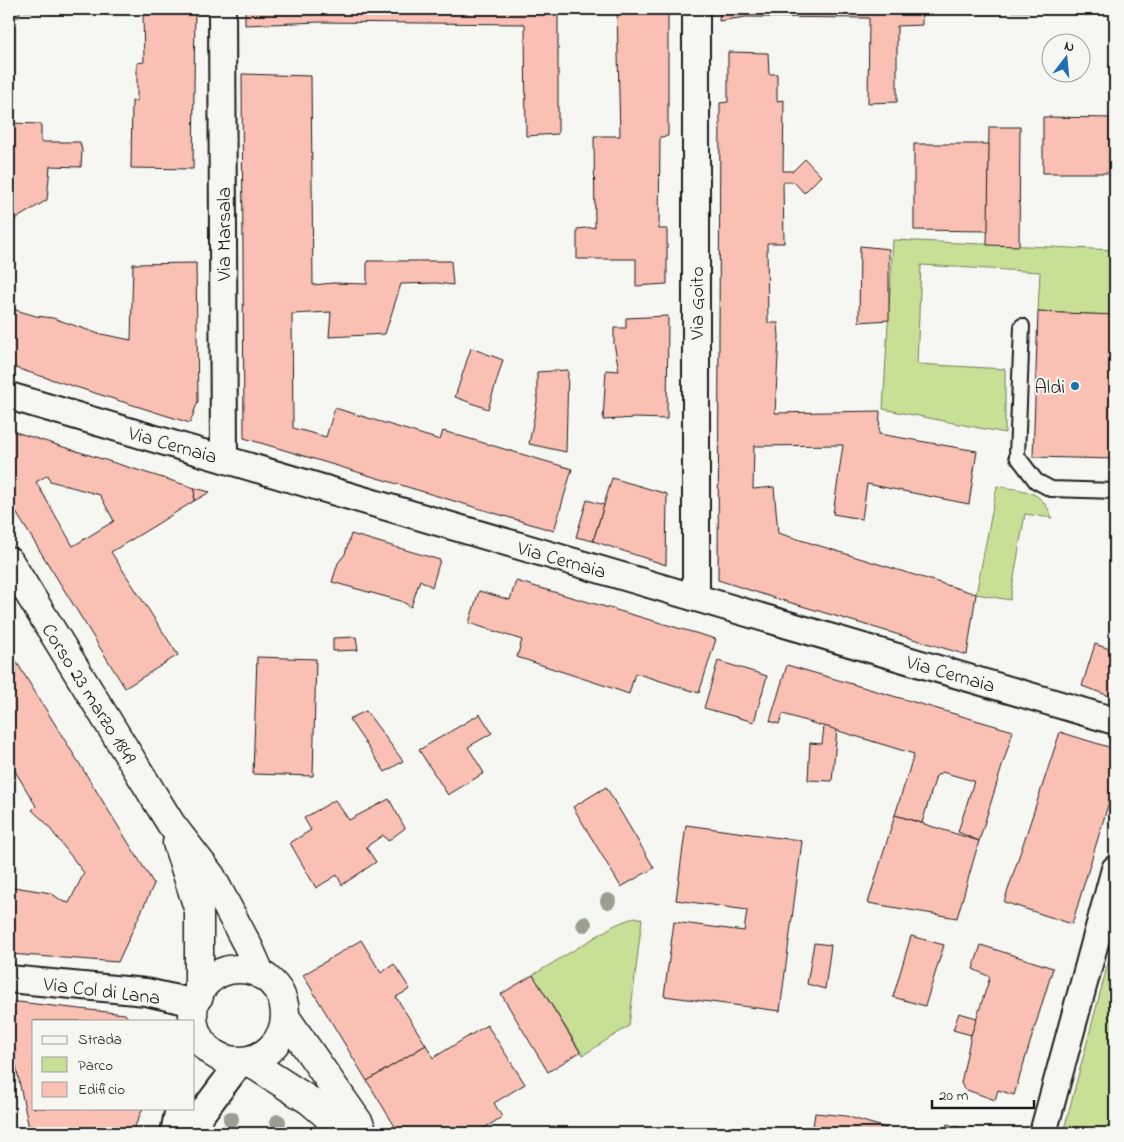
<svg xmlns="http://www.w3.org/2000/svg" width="1124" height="1142" viewBox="0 0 1124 1142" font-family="'Indie Flower',sans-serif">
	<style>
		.green { fill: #c8e096; stroke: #727e59 }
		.building { fill: #fac0b3; stroke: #1c1c1c; fill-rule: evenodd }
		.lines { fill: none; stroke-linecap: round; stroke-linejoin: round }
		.lane-casing { stroke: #1c1c1c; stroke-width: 18 }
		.street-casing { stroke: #1c1c1c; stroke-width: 30 }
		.secondary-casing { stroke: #1c1c1c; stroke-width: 31 }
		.lane { stroke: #f6f6f2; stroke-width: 14 }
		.street { stroke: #f6f6f2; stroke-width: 26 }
		.secondary { stroke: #f6f6f2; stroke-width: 28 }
		.tree { fill: #9b9f91 }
		.poi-dot { fill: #1f6fb2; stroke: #f6f6f2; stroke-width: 2 }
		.labels { text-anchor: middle; stroke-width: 4; stroke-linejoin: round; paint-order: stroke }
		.street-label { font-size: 20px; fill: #1c1c1c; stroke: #f6f6f2 }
		.poi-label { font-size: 20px; fill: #1c1c1c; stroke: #f6f6f2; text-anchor: end }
	</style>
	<rect width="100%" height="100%" fill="#f6f6f2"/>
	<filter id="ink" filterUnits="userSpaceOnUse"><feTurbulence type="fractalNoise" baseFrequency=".02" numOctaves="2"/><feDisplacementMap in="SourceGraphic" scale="10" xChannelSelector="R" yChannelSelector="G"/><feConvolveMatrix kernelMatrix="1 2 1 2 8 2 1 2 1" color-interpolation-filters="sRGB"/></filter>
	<g filter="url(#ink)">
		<g class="green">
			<polygon points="893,240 1115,250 1115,261 1111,262 1110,315 1038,312 1040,272 921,265 917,364 1005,369 1005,433 883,409"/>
			<path d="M997 486C1024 491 1042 489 1052 518L1025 514 1010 600 976 594Z"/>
			<polygon points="635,917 642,919 629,1026 583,1055 533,975 615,925"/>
			<polygon points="1115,937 1115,1133 1063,1133"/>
		</g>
		<g class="building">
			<polygon points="9,9 195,9 193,169 131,168 132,101 137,101 137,63 144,62 143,12 72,13 20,11 19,17 9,17"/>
			<polygon points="245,9 668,9 668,136 660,137 659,229 667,229 667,284 636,286 636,259 577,259 577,229 595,227 594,136 620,136 617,11 558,9 558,134 526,136 525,24 319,22 245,25"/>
			<polygon points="720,9 1115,9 1115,12 922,11 922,25 897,26 897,102 868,103 869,18 746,17 719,21"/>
			<polygon points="728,52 768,53 769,74 777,74 777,101 784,100 783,171 793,171 805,159 821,176 804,193 794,182 783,182 784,243 767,243 768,323 778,323 779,337 775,413 880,411 879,434 977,451 969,504 867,484 862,519 833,514 843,445 754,446 753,489 774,487 778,533 976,594 967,655 768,596 718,580 720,103 728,102"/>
			<polygon points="242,74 311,76 313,285 333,283 367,284 367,261 451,261 453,285 437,283 401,284 385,334 329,337 331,312 292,314 293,428 326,437 335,408 440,440 443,431 572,469 554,531 244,438"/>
			<polygon points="1043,117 1115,118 1115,173 1043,173"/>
			<polygon points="9,123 41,124 41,142 80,142 82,151 81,167 50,166 47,200 9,223"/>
			<polygon points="989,127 1020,127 1019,246 987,245"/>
			<polygon points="914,144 989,144 988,231 914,230"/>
			<polygon points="860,246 889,249 889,320 859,322"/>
			<polygon points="196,263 198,401 190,423 9,366 9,308 36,316 53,318 96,333 131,340 133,264"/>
			<polygon points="1038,312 1115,315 1115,459 1033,457"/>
			<polygon points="668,316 667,419 635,418 603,420 606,370 619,371 614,343 614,328 626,328 626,318"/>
			<polygon points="471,348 503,360 488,409 455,397"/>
			<polygon points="568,370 566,452 529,444 537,402 537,372"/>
			<path d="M9 430 195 488 194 501 154 526 111 552 178 655 125 688 9 501ZM48 475 50 481 100 495 114 521 73 546 36 482Z"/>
			<polygon points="612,478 667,494 666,565 593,541"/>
			<polygon points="195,488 210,492 194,501"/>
			<polygon points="587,500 604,505 593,541 576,537"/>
			<polygon points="1113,509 1115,509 1115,566 1110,564"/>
			<polygon points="351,534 440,560 432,587 420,580 411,607 401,601 332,582 338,563 345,554"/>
			<polygon points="516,581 716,639 699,693 635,673 629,694 603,685 517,657 522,640 469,623 479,591 510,600"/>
			<polygon points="356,637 358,650 333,651 333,638"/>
			<polygon points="1095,644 1115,651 1115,698 1082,686"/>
			<polygon points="9,650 154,884 118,962 9,954 9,888 14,887 51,893 62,901 69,903 84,873 45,822 32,810 36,806 9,761"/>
			<polygon points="257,657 316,659 313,776 253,774"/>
			<polygon points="718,661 767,676 754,722 704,708"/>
			<polygon points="787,665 1013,731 979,841 958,832 974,781 942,772 936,776 922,823 895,815 914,754 783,714 779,724 770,721"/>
			<polygon points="366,711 403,761 385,772 349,719"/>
			<polygon points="480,714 492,733 468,747 484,773 448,795 419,750"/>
			<polygon points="824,726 837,730 832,781 808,780 810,743 822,744"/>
			<polygon points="1060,732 1115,749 1115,782 1072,924 1004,902"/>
			<polygon points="606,787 654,868 621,887 573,807"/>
			<polygon points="389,799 405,828 388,841 383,835 366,847 376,862 342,885 337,875 316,888 290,843 311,830 304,818 335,800 349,820"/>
			<polygon points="895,815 979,841 957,918 868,903"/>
			<polygon points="686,825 802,841 780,1011 664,996 674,922 744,931 747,910 676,900"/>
			<polygon points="911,936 944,945 925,1006 893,997"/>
			<polygon points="361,940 381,973 394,964 410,989 396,997 426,1045 367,1081 303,975"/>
			<polygon points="814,943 831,945 825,989 807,984"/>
			<polygon points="981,945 1053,968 1014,1095 998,1090 995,1100 964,1089 961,1083 971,1035 990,977 973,969"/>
			<polygon points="533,975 580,1052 548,1072 501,994"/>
			<polygon points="9,1001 125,1014 130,1021 34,1021 34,1108 143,1108 132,1133 59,1133 59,1131 45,1133 30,1133 9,1033"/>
			<polygon points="959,1013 977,1018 971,1035 953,1030"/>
			<polygon points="487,1025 525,1084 494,1103 502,1117 476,1133 399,1133 367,1081 426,1045 433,1058"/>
			<polygon points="815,1113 846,1116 886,1128 885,1133 812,1133"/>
			<polygon points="947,1124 980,1133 944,1133"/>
		</g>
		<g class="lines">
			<g class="lane-casing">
				<polyline id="lane" points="1022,326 1017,456 1036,481 1051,489 1115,491"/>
			</g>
			<g class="street-casing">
				<g id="street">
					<polyline points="222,9 224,459"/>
					<polyline points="9,396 1115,721"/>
					<polyline points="696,598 696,9"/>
					<polyline points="9,979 146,992 195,1003"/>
					<polyline points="194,1029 194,1026"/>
					<polyline points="174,1133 179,1108"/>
					<polyline points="187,1133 241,1061"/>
					<polyline points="1043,1133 1115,869"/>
				</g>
			</g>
			<g class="secondary-casing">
				<g id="secondary">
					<polyline points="9,561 171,824 211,876 249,948 261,975"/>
					<polyline points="177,843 199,911 199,996"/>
					<circle cx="239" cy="1015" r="46"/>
					<polyline points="286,1018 359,1123 363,1133"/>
					<polyline points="248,1061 310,1101 324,1113 342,1133"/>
				</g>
			</g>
			<use href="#lane" class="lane"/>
			<use href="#street" class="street"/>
			<use href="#secondary" class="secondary"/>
		</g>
		<g class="tree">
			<circle cx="608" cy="901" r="8"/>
			<circle cx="584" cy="924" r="8"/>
			<circle cx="231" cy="1119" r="8"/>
			<circle cx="278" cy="1122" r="8"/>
		</g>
	</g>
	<circle class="poi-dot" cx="1075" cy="386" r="5"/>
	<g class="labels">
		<g class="street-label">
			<text transform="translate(223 234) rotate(-90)" y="7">Via Marsala</text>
			<text transform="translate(696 303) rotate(-90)" y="7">Via Goito</text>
			<text transform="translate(173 444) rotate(16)" y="7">Via Cernaia</text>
			<text transform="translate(562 559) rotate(16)" y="7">Via Cernaia</text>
			<text transform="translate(951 673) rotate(16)" y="7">Via Cernaia</text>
			<text transform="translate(90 693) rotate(58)" y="7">Corso 23 marzo 1849</text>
			<text transform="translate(102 990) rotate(7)" y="7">Via Col di Lana</text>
		</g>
		<g class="poi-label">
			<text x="1065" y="393">Aldi</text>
		</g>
	</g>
	<rect width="1124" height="1142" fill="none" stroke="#f6f6f2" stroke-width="30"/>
	<rect x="15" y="15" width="1094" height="1112" fill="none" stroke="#1c1c1c" stroke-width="2" filter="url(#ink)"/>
	<rect x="32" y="1020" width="162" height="90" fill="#f6f6f2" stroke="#9f9f9c"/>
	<rect x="42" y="1036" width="25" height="8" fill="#f6f6f2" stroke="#9f9f9c"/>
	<text x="78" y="1044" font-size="15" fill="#1c1c1c">Strada</text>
	<rect x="42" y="1057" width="25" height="15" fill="#c8e096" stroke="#9f9f9c"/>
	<text x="78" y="1070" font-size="15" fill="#1c1c1c">Parco</text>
	<rect x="42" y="1082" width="25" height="15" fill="#fac0b3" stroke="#9f9f9c"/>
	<text x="78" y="1094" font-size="15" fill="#1c1c1c">Edificio</text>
	<g transform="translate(1066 58) rotate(16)"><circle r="24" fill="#f6f6f2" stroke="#9f9f9c"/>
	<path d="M0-4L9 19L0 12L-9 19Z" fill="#1f6fb2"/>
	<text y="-8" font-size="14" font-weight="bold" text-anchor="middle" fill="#1c1c1c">N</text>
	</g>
	<path d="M932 1100v8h102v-8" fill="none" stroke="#1c1c1c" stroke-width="2.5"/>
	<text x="939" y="1100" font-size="15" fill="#1c1c1c" stroke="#f6f6f2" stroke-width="4" paint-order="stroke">20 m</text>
</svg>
